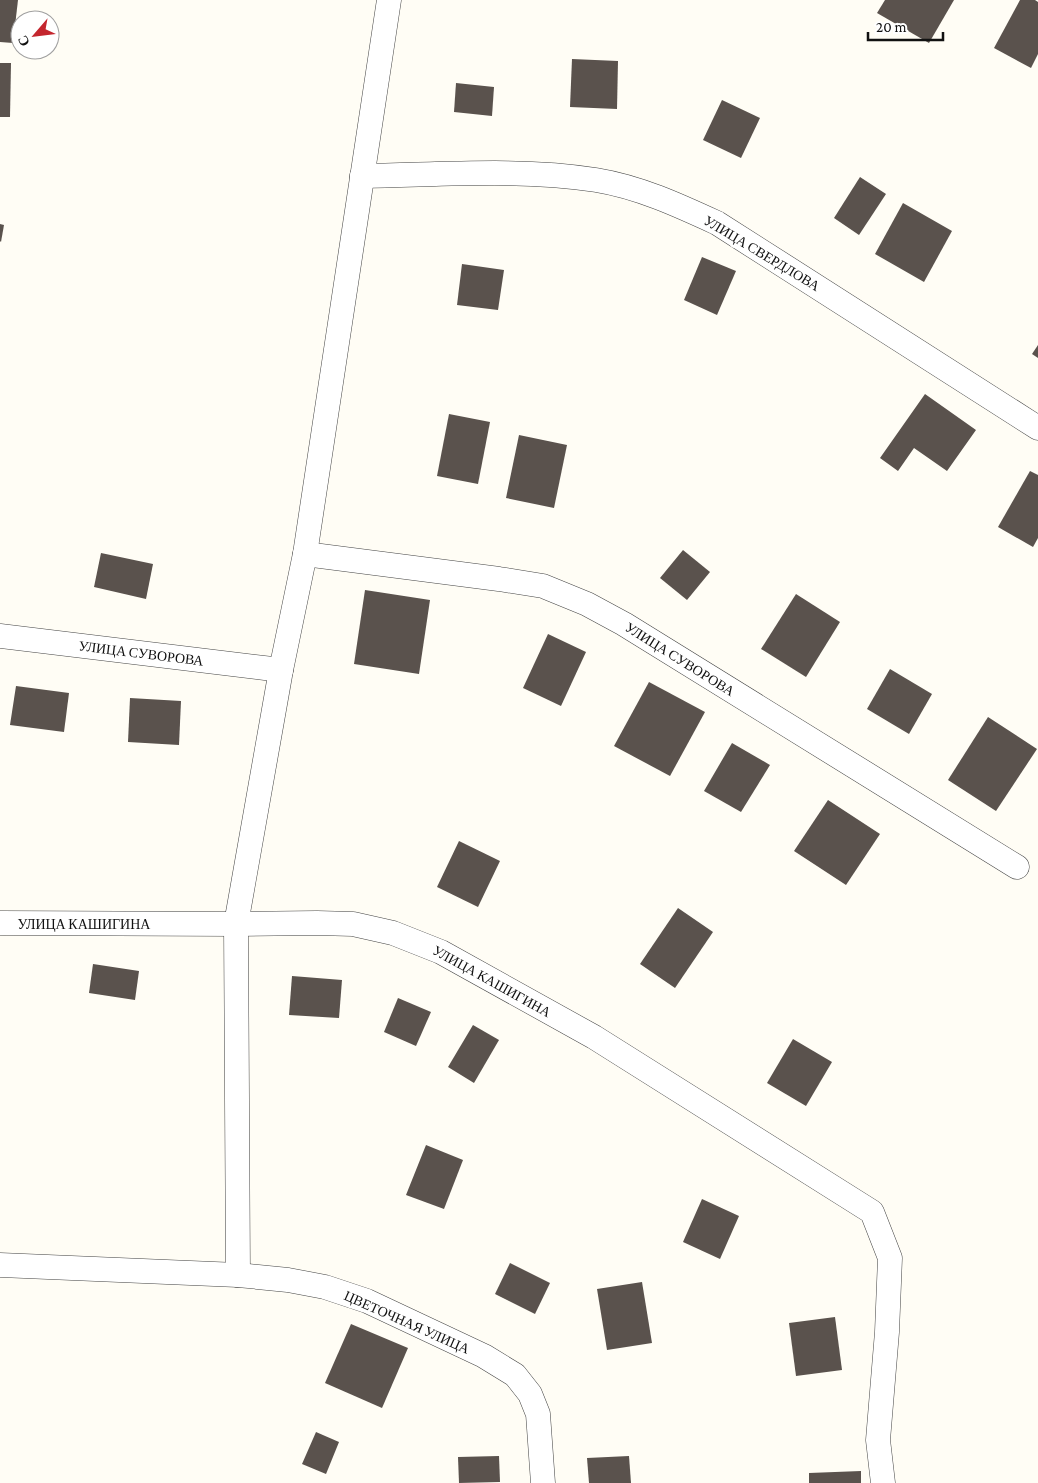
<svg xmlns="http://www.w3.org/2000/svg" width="1038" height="1483" viewBox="0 0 1038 1483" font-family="'Crimson Pro',serif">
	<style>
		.building { fill: #5a524d }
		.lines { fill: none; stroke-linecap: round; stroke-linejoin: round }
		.street-casing { stroke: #444; stroke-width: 25 }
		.street { stroke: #fff; stroke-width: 24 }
		.labels { text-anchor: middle; stroke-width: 5; stroke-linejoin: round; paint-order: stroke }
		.street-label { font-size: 14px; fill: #111; stroke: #fff }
	</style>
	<rect width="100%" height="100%" fill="#fffdf5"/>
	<g class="building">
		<polygon points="0,0 18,0 13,43 0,42"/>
		<polygon points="885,0 954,0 929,43 877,13"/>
		<polygon points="1020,0 1035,0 1038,2 1038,54 1031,68 994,48"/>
		<polygon points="572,59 618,61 617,109 570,107"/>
		<polygon points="0,63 11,63 10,117 0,117"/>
		<polygon points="456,83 494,87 492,116 454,112"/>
		<polygon points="722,100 760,118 741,158 703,140"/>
		<polygon points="860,177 886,194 859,235 834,218"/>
		<polygon points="903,203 952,231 924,282 875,254"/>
		<polygon points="0,224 4,225 1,242 0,241"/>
		<polygon points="702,257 736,271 717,315 684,300"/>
		<polygon points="462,264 504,270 498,310 457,305"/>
		<polygon points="1038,345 1038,358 1032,354"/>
		<polygon points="925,394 976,430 947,471 914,448 898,471 880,458"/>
		<polygon points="449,414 490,422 478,484 437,476"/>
		<polygon points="519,435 567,445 554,508 506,498"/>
		<polygon points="1030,471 1038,475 1038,538 1033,547 998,527"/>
		<polygon points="683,550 710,572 687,600 660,578"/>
		<polygon points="101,553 153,564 146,599 94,587"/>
		<polygon points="365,590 430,600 419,674 354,664"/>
		<polygon points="796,594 840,622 806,677 761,649"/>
		<polygon points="548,634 586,652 561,706 523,688"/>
		<polygon points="890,669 932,694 909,734 867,709"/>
		<polygon points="649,682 705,712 670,776 614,746"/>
		<polygon points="16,686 69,693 64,732 10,725"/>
		<polygon points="130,698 181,701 179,745 128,742"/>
		<polygon points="988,717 1037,749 996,811 948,780"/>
		<polygon points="732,743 770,765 741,812 704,791"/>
		<polygon points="828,800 880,834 846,885 794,851"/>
		<polygon points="459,841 500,861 478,907 437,887"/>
		<polygon points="678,908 713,932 675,988 640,964"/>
		<polygon points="93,964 139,971 135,1000 89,993"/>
		<polygon points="292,976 342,980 339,1018 289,1015"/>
		<polygon points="398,998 431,1012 416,1046 384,1032"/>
		<polygon points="473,1025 499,1040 474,1083 448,1067"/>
		<polygon points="793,1039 832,1062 806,1106 767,1083"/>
		<polygon points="426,1145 463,1160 444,1209 406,1195"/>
		<polygon points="702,1199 739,1216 720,1259 683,1242"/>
		<polygon points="510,1263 550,1283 535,1314 495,1294"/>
		<polygon points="642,1282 652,1343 607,1350 597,1289"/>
		<polygon points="835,1317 842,1370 796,1376 789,1323"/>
		<polygon points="351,1324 408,1348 382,1408 325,1383"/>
		<polygon points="316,1432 339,1442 326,1474 302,1464"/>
		<polygon points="499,1456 500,1482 459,1483 458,1457"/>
		<polygon points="629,1456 631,1483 589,1483 587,1458"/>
		<polygon points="861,1471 861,1483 809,1483 809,1473"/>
	</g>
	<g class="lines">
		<g class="street-casing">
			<g id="street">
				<path d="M362 176C440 175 519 168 596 180 639 187 678 205 717 223L1038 428"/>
				<polyline points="305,554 499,579 543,586 587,604 624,624 1017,867"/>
				<polyline points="0,636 281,670"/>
				<polyline points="0,923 236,924 317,923 353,924 393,933 441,952 594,1037 872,1212 890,1258 887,1332 878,1440 883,1483"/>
				<polyline points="0,1265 238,1275 288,1280 325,1287 367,1301 484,1356 515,1375 530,1394 538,1414 543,1483"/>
				<polyline points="238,1275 236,924 281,670 305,554 389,0"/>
			</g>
		</g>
		<use href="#street" class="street"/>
	</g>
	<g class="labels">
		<g class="street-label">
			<text transform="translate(762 253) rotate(31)" y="5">УЛИЦА СВЕРДЛОВА</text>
			<text transform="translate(141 653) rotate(7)" y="5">УЛИЦА СУВОРОВА</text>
			<text transform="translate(680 659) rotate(32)" y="5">УЛИЦА СУВОРОВА</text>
			<text x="84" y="929">УЛИЦА КАШИГИНА</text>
			<text transform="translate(492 981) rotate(29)" y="5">УЛИЦА КАШИГИНА</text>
			<text transform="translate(407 1322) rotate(24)" y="5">ЦВЕТОЧНАЯ УЛИЦА</text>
		</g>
	</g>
	<g transform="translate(35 35) rotate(242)"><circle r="24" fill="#ffffff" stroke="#a0a0a0"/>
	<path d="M0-4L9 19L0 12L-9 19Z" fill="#c4262e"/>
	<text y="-8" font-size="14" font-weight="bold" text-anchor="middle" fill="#111111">С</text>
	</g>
	<path d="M868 32v8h75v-8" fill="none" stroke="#111111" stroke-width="2.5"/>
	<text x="876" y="32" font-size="15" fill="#111111" stroke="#ffffff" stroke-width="4" paint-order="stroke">20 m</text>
</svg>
